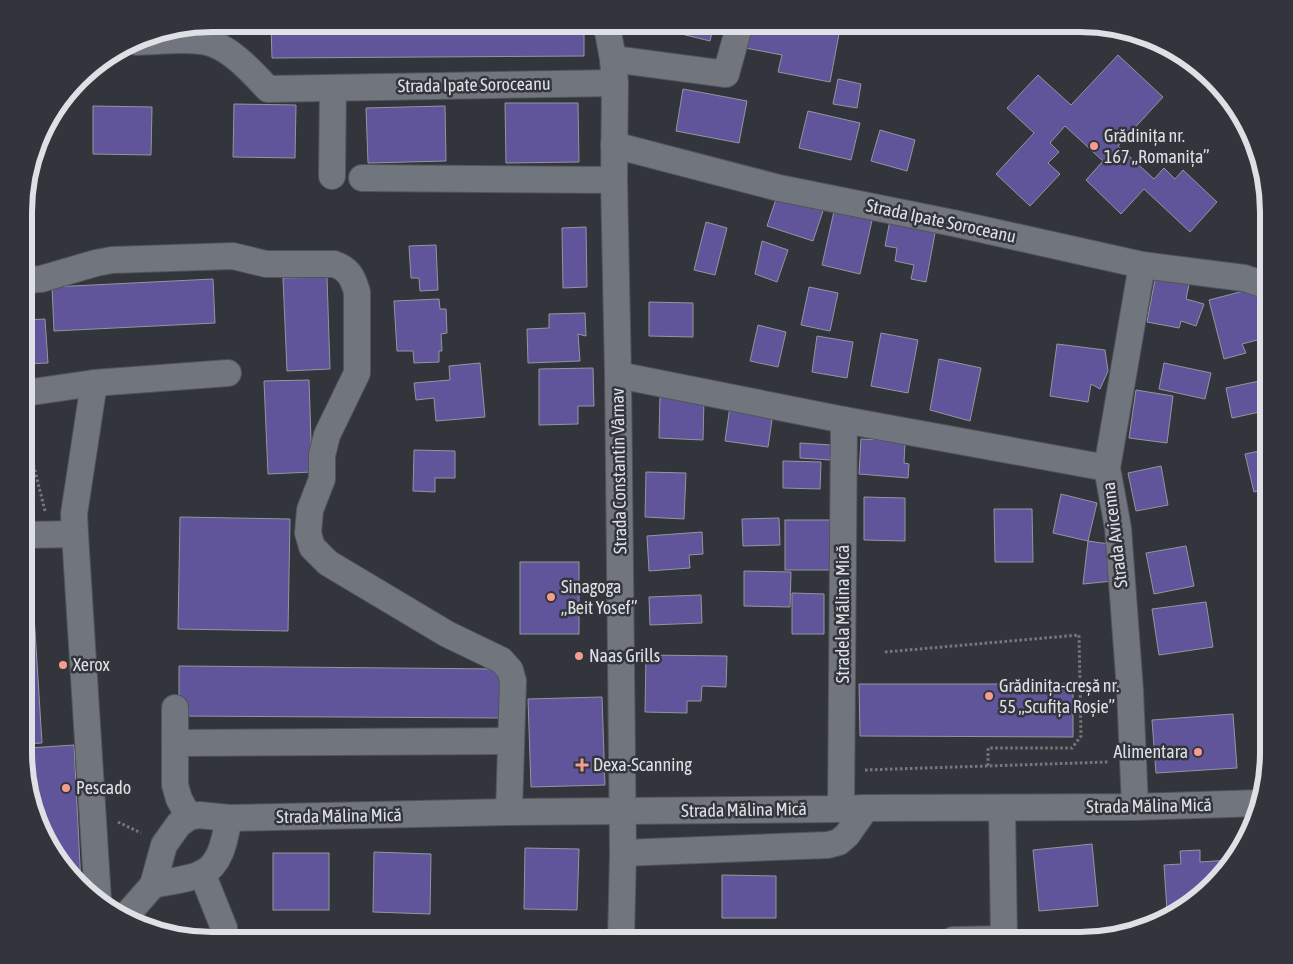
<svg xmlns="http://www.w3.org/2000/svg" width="1293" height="964" viewBox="0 0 1293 964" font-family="'Asap Condensed',sans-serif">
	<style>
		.building { fill: #60549b; stroke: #95959d }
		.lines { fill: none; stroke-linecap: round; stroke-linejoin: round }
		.minor-casing { stroke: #515459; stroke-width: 28 }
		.path { stroke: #75787e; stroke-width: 3; stroke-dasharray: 2.5 2.5; stroke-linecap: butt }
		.minor { stroke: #71757d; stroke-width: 26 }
		.poi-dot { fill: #f59c90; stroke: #32363c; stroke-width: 2 }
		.labels { text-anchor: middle; stroke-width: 5; stroke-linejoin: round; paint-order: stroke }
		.street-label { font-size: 18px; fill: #dee0e5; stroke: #32363c }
		.poi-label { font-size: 18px; fill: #dee0e5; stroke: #32363c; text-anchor: start }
		.rim { fill: none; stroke: #dee0e5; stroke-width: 6 }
	</style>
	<rect width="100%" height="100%" fill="#32363c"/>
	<g class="building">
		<polygon points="271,24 584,24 584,56 272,58"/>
		<polygon points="658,24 714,24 710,41 657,28"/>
		<polygon points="745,24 817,24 816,30 839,34 830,82 778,72 782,55 740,47"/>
		<polygon points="1118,55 1163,97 1118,146 1154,179 1164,168 1175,179 1183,170 1217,202 1190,232 1144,189 1121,214 1086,180 1103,161 1065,126 1050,143 1059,152 1048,163 1060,174 1030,206 996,174 1034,133 1007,108 1038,75 1071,105"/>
		<polygon points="838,79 861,84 857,108 833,104"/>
		<polygon points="683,89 747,101 739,143 676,131"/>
		<polygon points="505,103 578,103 579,162 506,163"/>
		<polygon points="234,104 296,105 295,158 233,157"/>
		<polygon points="93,106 152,107 151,155 93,154"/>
		<polygon points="445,106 446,161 368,163 366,108"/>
		<polygon points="808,111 860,123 851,160 799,148"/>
		<polygon points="880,130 915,140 907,171 871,161"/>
		<polygon points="778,193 824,208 813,241 767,226"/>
		<polygon points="835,207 873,216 860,274 822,265"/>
		<polygon points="890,220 936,228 926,282 911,279 914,265 895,261 897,248 885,246"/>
		<polygon points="706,222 727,228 715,275 694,270"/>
		<polygon points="586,227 587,287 563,288 562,228"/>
		<polygon points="762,241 788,250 777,282 755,274"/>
		<polygon points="436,245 438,290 420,291 419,278 411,278 409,246"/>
		<polygon points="1156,274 1190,280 1186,299 1204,304 1196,326 1181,321 1179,328 1147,322"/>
		<polygon points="327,277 330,369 287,371 283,278"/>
		<polygon points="213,279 215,323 54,331 52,287"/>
		<polygon points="1263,286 1269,310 1269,337 1242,344 1246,353 1224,359 1209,300"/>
		<polygon points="809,287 838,293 830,331 801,325"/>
		<polygon points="439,299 440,309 446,309 447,333 441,334 442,351 439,351 439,362 414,363 413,351 397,351 394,301"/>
		<polygon points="649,302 693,303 693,337 649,336"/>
		<polygon points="585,313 586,336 578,334 580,361 528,363 527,329 549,328 549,314"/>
		<polygon points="45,319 48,363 25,364 25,320"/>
		<polygon points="758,325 786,332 778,367 750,361"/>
		<polygon points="881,333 918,340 908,393 871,386"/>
		<polygon points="817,336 853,342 847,378 812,372"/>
		<polygon points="1057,344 1105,350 1108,371 1100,389 1091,384 1088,402 1050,396"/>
		<polygon points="939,359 981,368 970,421 930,410"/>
		<polygon points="480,363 485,417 436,421 434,398 416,400 414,383 450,380 449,366"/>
		<polygon points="1164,363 1211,373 1205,399 1159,389"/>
		<polygon points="593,368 594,406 578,406 578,424 539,425 539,369"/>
		<polygon points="1269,379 1269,410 1232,418 1226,388"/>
		<polygon points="309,380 312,472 268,474 264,381"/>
		<polygon points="1136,390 1173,396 1167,443 1129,438"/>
		<polygon points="660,397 704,399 703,440 659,438"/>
		<polygon points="730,406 773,413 768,447 725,441"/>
		<polygon points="861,439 905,441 904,463 909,464 908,478 859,474"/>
		<polygon points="800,443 831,445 830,460 800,458"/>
		<polygon points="1269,449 1269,488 1254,492 1245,454"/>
		<polygon points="414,450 455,451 455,478 435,478 435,492 413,491"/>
		<polygon points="783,461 821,462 820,489 783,488"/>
		<polygon points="1161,466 1168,505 1136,511 1128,473"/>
		<polygon points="646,472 686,473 684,519 645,517"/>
		<polygon points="1061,494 1097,503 1088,541 1053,533"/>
		<polygon points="864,497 905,498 905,541 864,540"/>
		<polygon points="994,509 1032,509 1033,562 995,562"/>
		<polygon points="180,517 290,519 288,631 178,629"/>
		<polygon points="779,518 780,545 743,546 742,519"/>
		<polygon points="1269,518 1269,543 1263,519"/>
		<rect x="785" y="520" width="48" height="50"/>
		<polygon points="702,532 703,554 689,555 690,568 649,571 647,536"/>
		<polygon points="1088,541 1109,544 1113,581 1083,584"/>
		<polygon points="1186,546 1194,586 1154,594 1146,553"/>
		<rect x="520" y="562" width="59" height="72"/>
		<polygon points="744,571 791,572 790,607 744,606"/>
		<polygon points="32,582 42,743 24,744 25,583"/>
		<polygon points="792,593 824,594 824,634 792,634"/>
		<polygon points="701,595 702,623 650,625 649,597"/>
		<polygon points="1206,602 1213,647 1159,655 1152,609"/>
		<polygon points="646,655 727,656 726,687 702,686 701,701 687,701 687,713 645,712"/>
		<polygon points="179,666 500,669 500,718 179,716"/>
		<polygon points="859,684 1073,684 1073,737 860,736"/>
		<polygon points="602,697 605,785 531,787 528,699"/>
		<polygon points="1233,714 1237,768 1156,773 1152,720"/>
		<polygon points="74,745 81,885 43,835 30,785 29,748"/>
		<polygon points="1092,844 1098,906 1039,911 1033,850"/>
		<polygon points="525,848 579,849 577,910 524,909"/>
		<polygon points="1200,850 1200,862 1230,860 1231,863 1223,876 1177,911 1167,911 1164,865 1181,864 1180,851"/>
		<polygon points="374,852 431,854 430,914 373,912"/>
		<rect x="273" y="853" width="56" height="57"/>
		<polygon points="722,875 776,876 776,918 722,918"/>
	</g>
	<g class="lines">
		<g class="minor-casing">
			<g id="minor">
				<polyline points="604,24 608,32 613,59 615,83 614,180 618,375 623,853 621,940"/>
				<path d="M137 42C160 42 184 37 207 42 230 47 252 72 268 89L615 83"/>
				<polyline points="613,59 726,74 739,27"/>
				<polyline points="614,145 779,188 958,224 1142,265 1244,278 1269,286"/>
				<polyline points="332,176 333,88"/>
				<polyline points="362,178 614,180"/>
				<path d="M25 280 41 279 96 263 112 260 233 256 266 264H334C349 269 353 278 357 292V373L327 435 322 455V479L310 510 308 533 312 547 328 563 447 634 501 660 510 670 513 681 509 812"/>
				<polyline points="618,375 844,420 1107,468"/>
				<polyline points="25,393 94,383 228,373"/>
				<polyline points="75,534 74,514 94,383"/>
				<polyline points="25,535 75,534 98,900"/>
				<polyline points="175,708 175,743"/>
				<polyline points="1135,807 1130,690 1118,528 1107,468 1142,265"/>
				<polyline points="1002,808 1004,940"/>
				<polyline points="841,809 844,420"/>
				<polyline points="189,817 179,799 175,785 175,743 511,741"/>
				<polyline points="623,853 828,845 839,842 847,835 866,808"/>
				<polyline points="202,873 224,928 225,940"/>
				<path d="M153 885C166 882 192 879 203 873 222 863 225 837 229 818"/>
				<polyline points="125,917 153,885 164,845 179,824 189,817 199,815 229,818 509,812 841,809 866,808 1135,807 1260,803"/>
				<polyline points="953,940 1004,939"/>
			</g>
		</g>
		<g class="path">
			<polyline points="25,431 45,511"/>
			<polyline points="885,652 1079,635 1081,736 1072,748 988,748 988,766"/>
			<polyline points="865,770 1108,762"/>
			<polyline points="118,822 141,833"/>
		</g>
		<use href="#minor" class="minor"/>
	</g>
	<g class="poi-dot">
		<circle cx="1094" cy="146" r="5"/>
		<circle cx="551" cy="597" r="5"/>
		<circle cx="579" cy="656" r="5"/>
		<circle cx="63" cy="665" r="5"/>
		<circle cx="989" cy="696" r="5"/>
		<circle cx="1198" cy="752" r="5"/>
		<path d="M579.5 757.5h5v5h5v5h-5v5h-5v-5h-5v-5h5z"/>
		<circle cx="66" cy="788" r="5"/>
	</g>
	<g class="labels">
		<g class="street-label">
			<text transform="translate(474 85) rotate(-1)" y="6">Strada Ipate Soroceanu</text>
			<text transform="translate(941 221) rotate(12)" y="6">Strada Ipate Soroceanu</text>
			<text transform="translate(619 471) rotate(-91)" y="6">Strada Constantin Vârnav</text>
			<text transform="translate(1115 535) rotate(-97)" y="6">Strada Avicenna</text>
			<text transform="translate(843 614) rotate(-90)" y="6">Stradela Mălina Mică</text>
			<text transform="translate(1149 806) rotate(-1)" y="6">Strada Mălina Mică</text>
			<text transform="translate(744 810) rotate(-1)" y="6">Strada Mălina Mică</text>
			<text transform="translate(339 816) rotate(-1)" y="6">Strada Mălina Mică</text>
		</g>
		<g class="poi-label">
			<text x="1104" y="142">Grădinița nr.<tspan x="1104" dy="21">167 „Romanița”</tspan></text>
			<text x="561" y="593">Sinagoga<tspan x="561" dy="21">„Beit Yosef”</tspan></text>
			<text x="589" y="662">Naas Grills</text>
			<text x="73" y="671">Xerox</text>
			<text x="999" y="692">Grădinița-creșă nr.<tspan x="999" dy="21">55 „Scufița Roșie”</tspan></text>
			<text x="1188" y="758" text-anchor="end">Alimentara</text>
			<text x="593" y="771">Dexa-Scanning</text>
			<text x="76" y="794">Pescado</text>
		</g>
	</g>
	<path d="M0 0H1293V964H0ZM212 32H1080A180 180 0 0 1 1260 212V752A180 180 0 0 1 1080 932H212A180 180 0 0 1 32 752V212A180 180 0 0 1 212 32Z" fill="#32363c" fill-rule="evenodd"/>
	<path class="rim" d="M212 32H1080A180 180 0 0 1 1260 212V752A180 180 0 0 1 1080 932H212A180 180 0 0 1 32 752V212A180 180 0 0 1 212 32Z"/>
</svg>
